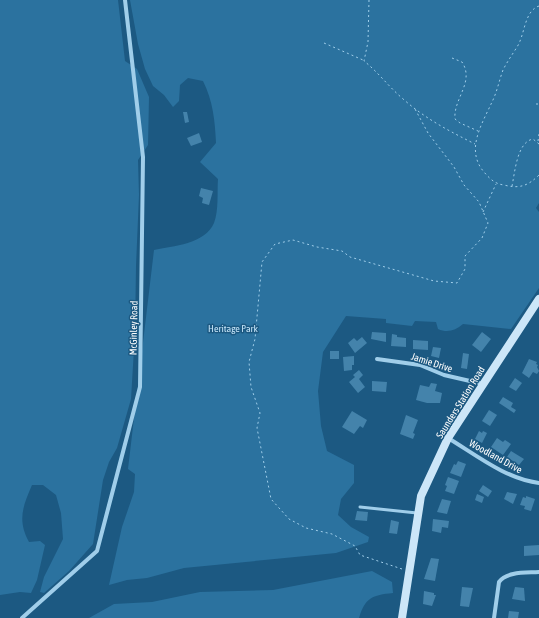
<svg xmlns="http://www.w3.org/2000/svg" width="539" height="618" viewBox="0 0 539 618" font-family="'Asap Condensed',sans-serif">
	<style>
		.green { fill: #2b729f }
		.building { fill: #4483ab }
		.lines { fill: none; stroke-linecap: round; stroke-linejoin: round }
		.path { stroke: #a0ceea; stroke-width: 1; stroke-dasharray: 2 3; stroke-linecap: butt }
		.lane { stroke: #a0ceea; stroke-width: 3 }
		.street { stroke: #a0ceea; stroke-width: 4 }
		.secondary { stroke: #cce6f8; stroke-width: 8 }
		.labels { text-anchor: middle; stroke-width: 3; stroke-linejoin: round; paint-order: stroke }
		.street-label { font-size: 10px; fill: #fff; stroke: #1c5982 }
		.park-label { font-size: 10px; fill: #c5e4f8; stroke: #1c5982 }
	</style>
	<rect width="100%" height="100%" fill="#1c5982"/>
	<g class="green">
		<path d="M0 0H118L125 61 137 69 149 97 148 145 138 160 139 195 136 266 135 332 131 399 117 448 109 462 103 480 93 544 69 571 44 593 40 592 44 577 63 539 61 513 56 495 43 485H32C23 506 17 520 29 542L40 541 45 545 37 580 31 593 20 592 0 595Z"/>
		<path d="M130 0H539V203L536 208 539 212V288L511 329 463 324C455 331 447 333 438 329L436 322 415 321 412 326 386 323V319L346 316 323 352 318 391 321 426 327 451 354 465V483L341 499 338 515 351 527 369 537 368 542 336 553 184 568 147 578 127 580 109 585 122 527 134 492 135 474 128 469 154 250C173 246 205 244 214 223 219 210 217 192 218 179L200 162 216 143C215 121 213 101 203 81L188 78 180 85 179 101 173 107 164 95 153 86 145 69 138 44Z"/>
		<path d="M372 571 392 582 393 593C372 595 365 598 359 618H89L114 604 152 602 200 592 273 590Z"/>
	</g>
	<g class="building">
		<polygon points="183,112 187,112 189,122 185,123"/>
		<polygon points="199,133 202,142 191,146 187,138"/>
		<polygon points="201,188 213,191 209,205 202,203 203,198 199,196"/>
		<polygon points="372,332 386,333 386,342 371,339"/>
		<polygon points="482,332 491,339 481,352 472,345"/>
		<polygon points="392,334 397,335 397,337 406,338 406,347 391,346"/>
		<polygon points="362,337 367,343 355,353 348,343 354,338 357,341"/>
		<polygon points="413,340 428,341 428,350 413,349"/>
		<polygon points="433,347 441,348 439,358 431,356"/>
		<rect x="330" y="351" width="9" height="8"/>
		<polygon points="463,353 469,354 467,369 461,368"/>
		<polygon points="354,356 354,365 352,365 352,370 344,371 343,357"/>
		<polygon points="529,359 537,362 536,364 538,365 537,367 539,371 537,374 533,372 529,378 522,373"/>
		<polygon points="359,370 363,375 359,379 365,387 358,393 349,382 355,377 353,375"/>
		<polygon points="515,378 522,383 516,391 509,387"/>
		<polygon points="372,381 387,382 386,392 372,391"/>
		<polygon points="431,383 437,384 435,391 442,393 440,403 427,403 416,400 420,385 429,387"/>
		<polygon points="503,397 513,403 511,407 516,410 514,413 499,403"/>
		<polygon points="489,410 497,415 490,426 482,421"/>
		<polygon points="352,411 367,420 363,428 360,426 354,434 342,427"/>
		<polygon points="406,415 418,420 413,433 415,434 413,439 400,434"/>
		<polygon points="479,431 482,433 483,431 487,433 482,443 475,439"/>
		<polygon points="497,438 503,442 505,440 511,444 503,455 491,447"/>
		<polygon points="511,451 524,459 519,465 507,457"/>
		<polygon points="458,461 466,464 461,477 450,473 454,464 456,465"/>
		<polygon points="448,477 459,481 454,494 445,491 447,486 445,485"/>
		<polygon points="483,485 492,491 488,497 479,491"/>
		<polygon points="507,492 517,494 513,504 504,499"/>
		<polygon points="477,494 484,497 482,503 475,500"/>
		<polygon points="526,496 535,499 531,511 524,509 525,506 520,505 523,497 526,498"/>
		<polygon points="442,499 451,501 447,514 437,512"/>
		<polygon points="357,511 368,512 367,521 355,520"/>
		<polygon points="433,519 449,521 448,528 442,527 441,533 432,531"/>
		<polygon points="391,520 399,522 397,534 389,533"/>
		<polygon points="539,545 539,555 524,556 524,546"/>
		<polygon points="431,558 439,559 435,581 424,579"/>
		<polygon points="462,587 473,588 469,607 460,606"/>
		<polygon points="515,587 524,588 525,601 512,599"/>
		<polygon points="424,591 434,593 434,595 436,595 432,606 423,604"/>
		<polygon points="509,611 519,612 518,618 508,618"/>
	</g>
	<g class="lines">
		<g class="path">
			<path d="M369 0 368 42 364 61C378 72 388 86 402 98 424 118 449 131 475 144"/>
			<path d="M539 6C524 11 525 35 517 47 512 55 507 62 503 70 499 81 497 92 492 102 482 124 465 150 484 172 490 179 495 184 504 185 519 189 528 186 539 175"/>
			<polyline points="324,43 363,60"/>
			<path d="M452 58 462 62C475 82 453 99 455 119L460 123 478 131"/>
			<polyline points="536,104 539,104"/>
			<polyline points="538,141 539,134"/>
			<path d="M512 186C515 172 517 142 533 139L539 144"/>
			<polyline points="483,212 496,184"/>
			<polyline points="402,569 360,555 355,546 332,534 306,528 289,519 271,499 257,428 260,413 251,387 249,362 255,339 262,262 275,244 293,240 317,247 342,251 350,257 434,281 457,283 465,269 465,256 482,238 488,223 479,202 464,185 454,167 428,133 415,109"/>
		</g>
		<polyline class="lane" points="360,507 417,513"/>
		<g class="street">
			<polyline points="377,359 420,365 444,375 483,384"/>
			<path d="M448 438C476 455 506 479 539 483"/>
			<polyline points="22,618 97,551 140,387 143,157 125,0"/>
			<path d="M494 618 499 582C507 571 527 573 539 572"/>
		</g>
		<polyline class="secondary" points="402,618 421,496 448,438 539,299"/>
	</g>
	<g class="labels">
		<g class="street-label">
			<text transform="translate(133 328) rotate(-89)" y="4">McGinley Road</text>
			<text transform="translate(432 362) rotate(18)" y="4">Jamie Drive</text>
			<text transform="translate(460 402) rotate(-58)" y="4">Saunders Station Road</text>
			<text transform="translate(496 456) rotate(29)" y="4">Woodland Drive</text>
		</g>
		<g class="park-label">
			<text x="233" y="332">Heritage Park</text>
		</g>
	</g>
</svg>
